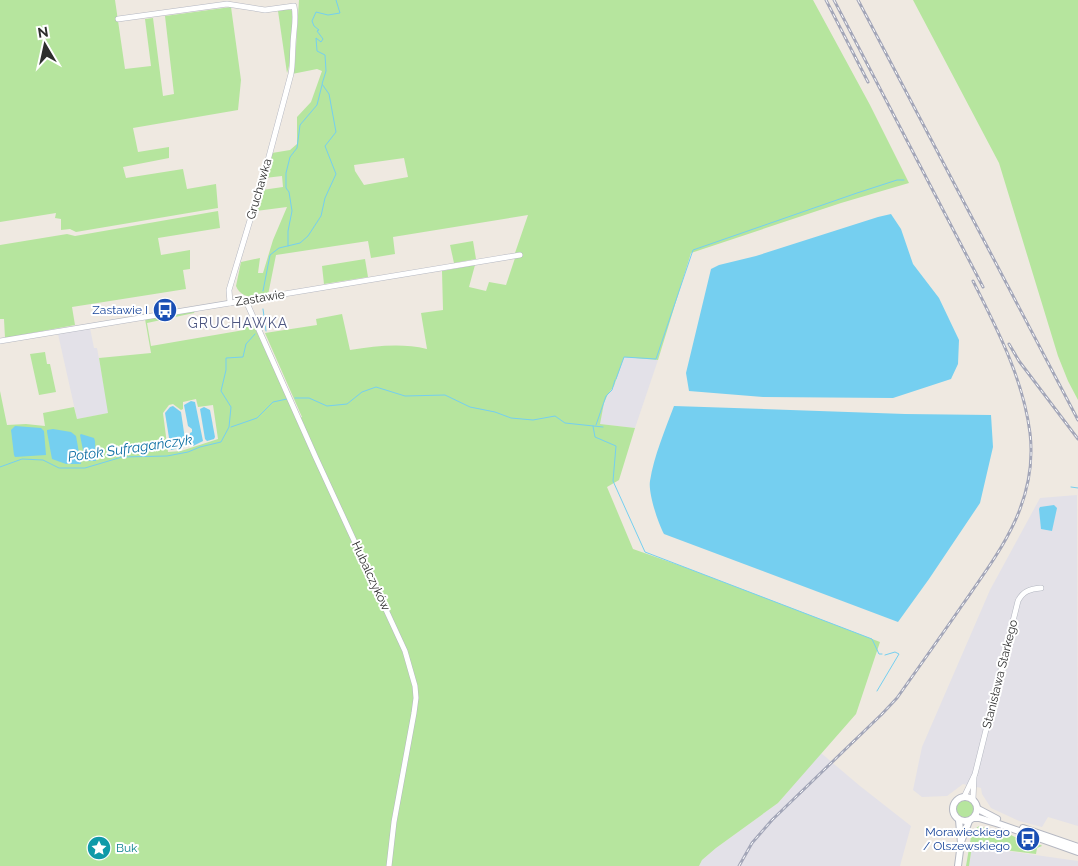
<svg xmlns="http://www.w3.org/2000/svg" width="1078" height="866" viewBox="0 0 1078 866" font-family="Raleway,sans-serif">
	<style>
		.industrial { fill: #e3e1e8 }
		.green { fill: #b6e59e; fill-rule: evenodd }
		.water { fill: #75cff0 }
		.lines { fill: none; stroke-linecap: round; stroke-linejoin: round }
		.stream { stroke: #75cff0; stroke-width: 1 }
		.minor-casing { stroke: #b4b7c1; stroke-width: 6 }
		.tertiary-casing { stroke: #b4b7c1; stroke-width: 8 }
		.minor { stroke: #fff; stroke-width: 5 }
		.tertiary { stroke: #fff; stroke-width: 6 }
		.rail-casing { stroke: #a3a6b8; stroke-width: 3 }
		.rail { stroke: #fff; stroke-width: 1; stroke-dasharray: 4; stroke-linecap: butt }
		.labels { text-anchor: middle; stroke-width: 4; stroke-linejoin: round; paint-order: stroke }
		.street-label { font-size: 12px; fill: #2e2e2e; stroke: #fff }
		.transit-label { font-size: 12px; fill: #164399; stroke: #fff; text-anchor: end }
		.culture-label { font-size: 12px; fill: #0d838f; stroke: #fff; text-anchor: start }
		.neighbourhood-label { font-size: 14px; letter-spacing: 1px; fill: #4d5680; stroke: #fff }
		.water-label { font-size: 14px; font-style: italic; fill: #0d6fa3; stroke: #fff }
	</style>
	<rect width="100%" height="100%" fill="#efe9e1"/>
	<g class="industrial">
		<polygon points="90,328 94,348 97,348 109,413 77,419 58,334"/>
		<polygon points="624,356 658,360 635,428 599,424 604,403 608,394 614,386"/>
		<polygon points="1077,495 1078,826 1048,817 1042,827 1019,821 991,808 982,794 981,788 963,784 947,796 922,797 913,790 922,747 990,590 1040,498"/>
		<polygon points="821,753 860,786 911,826 900,866 699,866 702,860 716,848 778,803"/>
		<polygon points="972,846 1078,861 1078,866 969,866"/>
	</g>
	<g class="green">
		<polygon points="0,0 115,0 125,69 151,66 145,19 153,18 163,96 174,94 165,16 231,7 241,80 238,110 133,128 138,152 169,147 169,158 123,167 126,178 183,169 187,189 216,184 218,208 76,232 70,229 61,230 61,219 55,218 56,213 0,222"/>
		<path d="M299 0H813L870 105 909 183 841 203 691 253 658 360 624 357 614 386 608 394 604 403 600 424 635 428 619 480 607 487 633 549 684 567 880 642 856 714 778 803 716 848 702 860 699 866H0V391L7 425 26 424 45 426 43 413 74 407 77 419 108 413 99 358 151 353 145 319 195 311 194 313 147 323 151 346 244 330 242 327 254 325 296 419 302 417 265 333 317 325 316 319 342 314 350 350C377 346 401 343 427 349L421 313 443 310 442 271 475 265 469 287 486 291 489 282 506 285 515 258 521 252 515 253 528 215 393 237 395 254 371 258 368 241 276 255 268 295C255 297 242 300 236 286L241 262 260 258 258 273H263L273 240 287 207 256 211 262 190 283 187 282 176 265 178 272 153 290 150 297 144V117L311 102 322 71 317 69 292 74 295 62ZM404 158 408 177 364 185 355 171 354 165ZM196 399 198 407 213 405 218 439 181 451 168 452 163 413 169 405 173 404 181 410 183 409V402Z"/>
		<polygon points="913,0 1078,0 1078,400 1068,381 1058,356 999,163"/>
		<polygon points="287,9 294,11 291,59 287,73 278,11"/>
		<polygon points="218,211 220,228 158,238 161,255 190,250 190,269 183,270 186,289 72,307 75,325 5,338 4,319 0,319 0,245 67,234 75,236"/>
		<polygon points="473,241 476,259 454,263 450,245"/>
		<polygon points="365,259 368,277 324,284 322,266"/>
		<polygon points="45,352 47,364 50,364 56,392 39,395 30,354"/>
		<circle cx="966" cy="809" r="10"/>
		<polygon points="979,826 1007,835 1009,834 1027,843 1041,845 1042,846 1037,848 1036,854 972,846 969,866 966,866 972,831"/>
	</g>
	<g class="water">
		<polygon points="891,214 901,229 913,264 939,298 959,340 958,364 951,379 893,398 763,397 689,391 686,373 711,269 719,265 756,256 878,217"/>
		<polygon points="191,401 195,402 203,441 193,446 190,444 190,433 192,432 192,429 188,426 184,405"/>
		<polygon points="173,406 181,412 186,446 171,450 165,413 170,407"/>
		<path d="M674 406 905 414 991 415 993 447 980 503 929 579 898 622 664 534C658 523 648 493 650 481 654 456 665 430 674 406Z"/>
		<polygon points="204,407 210,410 215,437 214,439 207,441 205,439 200,409"/>
		<polygon points="15,426 41,428 44,431 46,455 15,457 14,455 11,430"/>
		<polygon points="53,429 71,432 76,436 81,464 66,464 52,459 47,432 47,430"/>
		<polygon points="81,434 94,438 95,441 96,461 85,461 80,435"/>
		<polygon points="1054,505 1057,508 1052,531 1041,529 1039,509 1040,507"/>
	</g>
	<g class="lines">
		<g class="stream">
			<polyline points="288,246 288,231 292,211 289,192 286,188 286,173 290,157 297,148 300,125 317,105 322,85"/>
			<polyline points="263,291 270,255 279,248 300,243 308,236 321,216 325,198 336,174 325,146 336,132 329,94 322,84 326,71 325,55 317,51 316,38 321,42 323,39 317,31 319,30 314,26 312,21 316,12 328,15 340,13 336,0"/>
			<polyline points="263,309 266,331"/>
			<polyline points="616,379 624,357 656,359 693,250 857,193 897,180 904,180"/>
			<polyline points="295,398 309,398 327,406 347,404 362,392 376,387 405,396 445,395 470,407 495,412 511,418 533,420 555,416 565,423 603,427"/>
			<polyline points="596,425 606,396 612,390 615,380"/>
			<polyline points="593,426 595,437 616,446 613,481 645,552 872,639 879,654 882,654"/>
			<polyline points="231,427 257,418 273,402 287,399"/>
			<polyline points="0,467 22,459 43,460 59,468 85,468 122,457 167,456 188,452 200,447 221,442 229,427 231,407 221,391 226,370 226,358 243,357 246,344 255,334"/>
			<polyline points="1071,487 1078,488"/>
			<polyline points="877,691 899,654 895,652 885,655"/>
		</g>
		<g class="minor-casing">
			<g id="minor">
				<path d="M118 19 227 4 265 10 294 6C297 20 293 32 293 46 292 56 293 64 291 74L267 164 229 290 230 303"/>
				<polyline points="246,301 316,458 405,651 415,686 416,698 414,713 394,822 389,866"/>
				<polyline points="0,341 520,255"/>
				<path d="M964 797 975 774 1018 601C1023 591 1030 589 1041 588"/>
				<polyline points="973,799 974,777"/>
			</g>
		</g>
		<g class="tertiary-casing">
			<g id="tertiary">
				<circle cx="965" cy="809" r="12"/>
				<polyline points="978,809 997,819"/>
				<polyline points="974,818 979,818 999,824 1078,852"/>
				<polyline points="1023,828 1078,847"/>
				<polyline points="961,842 969,821"/>
				<polyline points="958,866 961,843 959,820"/>
			</g>
		</g>
		<use href="#minor" class="minor"/>
		<use href="#tertiary" class="tertiary"/>
		<g class="rail-casing">
			<g id="rail">
				<polyline points="826,0 868,82"/>
				<polyline points="834,0 983,287"/>
				<polyline points="858,0 1078,420"/>
				<polyline points="1009,344 1019,361 1078,439"/>
				<path d="M739 866 752 843 772 820 882 714 897 698C919 667 941 636 963 604 1000 551 1038 502 1030 433 1023 378 997 329 973 281"/>
			</g>
		</g>
		<use href="#rail" class="rail"/>
	</g>
	<defs>
		<g id="bus-disc" transform="scale(1.25)"><circle r="9.5" fill="#1a4fb4" stroke="#fff"/><path d="M-5-6H5V4H4V6H2V4H-2V6H-4V4H-5ZM-3.5-4V0h7V-4ZM-3.5 1.2v1.5H-2V1.2ZM2 1.2v1.5H3.5V1.2Z" fill="#fff"/></g>
		<g id="sight-disc" transform="scale(1.25)"><circle r="9.5" fill="#0f9aa8" stroke="#fff"/><path d="M0-6L1.8-2.2L6-1.7L2.9 1.2L3.7 5.4L0 3.3L-3.7 5.4L-2.9 1.2L-6-1.7L-1.8-2.2Z" fill="#fff"/></g>
	</defs>
	<g fill-rule="evenodd">
		<use href="#bus-disc" x="165" y="310"/>
		<use href="#bus-disc" x="1028" y="839"/>
		<use href="#sight-disc" x="99" y="848"/>
	</g>
	<g class="labels">
		<g class="street-label">
			<text transform="translate(259 189) rotate(-74)" y="4">Gruchawka</text>
			<text transform="translate(260 298) rotate(-9)" y="4">Zastawie</text>
			<text transform="translate(371 576) rotate(65)" y="4">Hubalczyków</text>
			<text transform="translate(1000 674) rotate(-76)" y="4">Stanisława Starkego</text>
		</g>
		<g class="transit-label">
			<text x="148" y="314">Zastawie I</text>
			<text x="1010" y="836">Morawieckiego<tspan x="1010" dy="14">/ Olszewskiego</tspan></text>
		</g>
		<g class="culture-label">
			<text x="116" y="852">Buk</text>
		</g>
		<g class="neighbourhood-label">
			<text x="238" y="328">GRUCHAWKA</text>
		</g>
		<g class="water-label">
			<text transform="translate(130 448) rotate(-8)" y="5">Potok Sufragańczyk</text>
		</g>
	</g>
	<g transform="translate(45 45) rotate(351)" stroke="#ffffff" stroke-width="4" paint-order="stroke">
	<path d="M0-4L9 19L0 12L-9 19Z" fill="#2e2e2e"/>
	<text y="-8" font-size="14" font-weight="bold" text-anchor="middle" fill="#2e2e2e">N</text>
	</g>
</svg>
